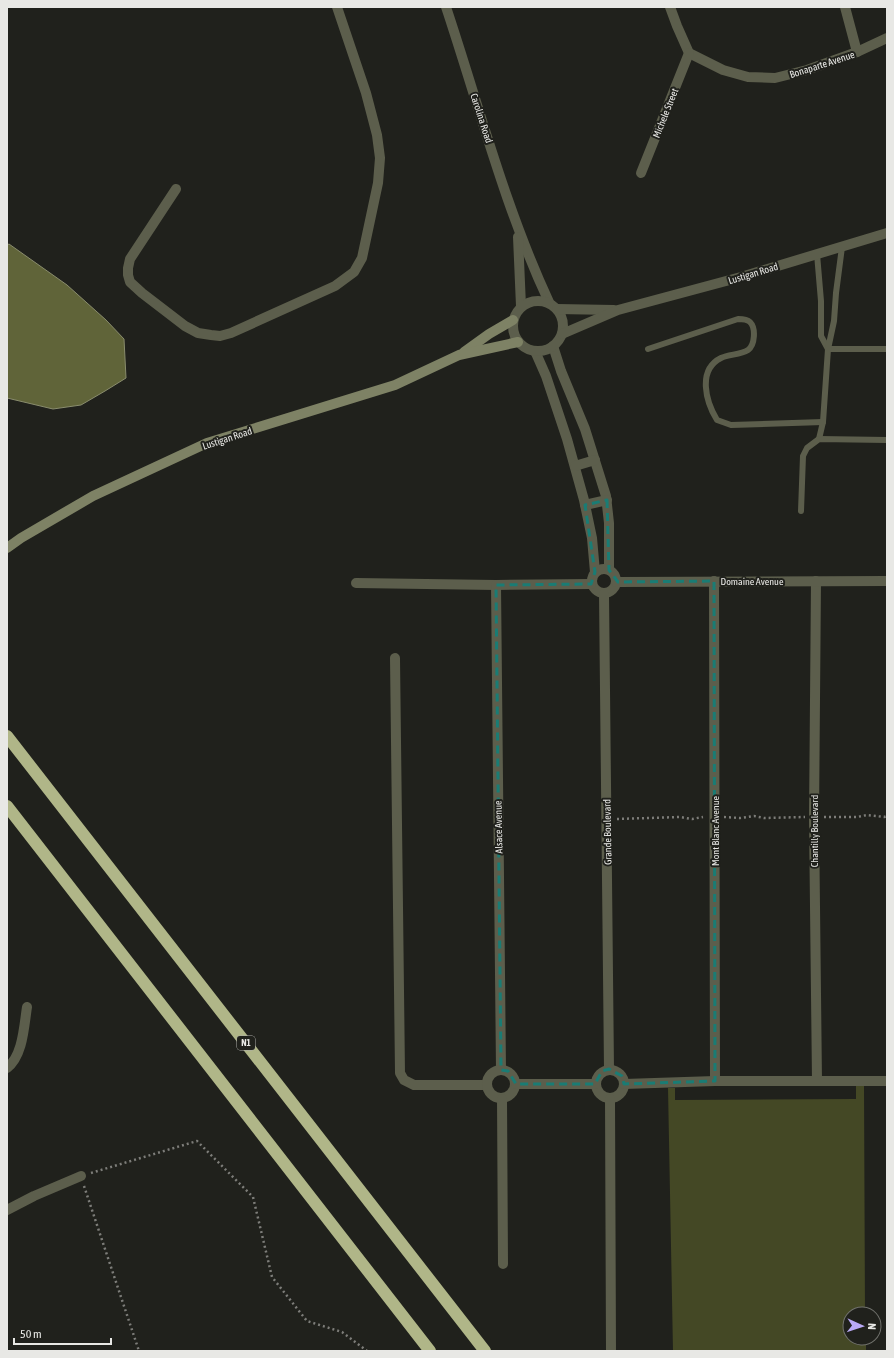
<svg xmlns="http://www.w3.org/2000/svg" width="894" height="1358" viewBox="0 0 894 1358" font-family="'Asap Condensed',sans-serif">
	<style>
		.green { fill: #444825 }
		.water { fill: #606439; stroke: #898c6d }
		.lines { fill: none; stroke-linecap: round; stroke-linejoin: round }
		.path { stroke: #7d7d79; stroke-width: 2.5; stroke-dasharray: 2 3; stroke-linecap: butt }
		.service { stroke: #5c5e4c; stroke-width: 6 }
		.minor { stroke: #5c5e4c; stroke-width: 10 }
		.tertiary { stroke: #5c5e4c; stroke-width: 10 }
		.secondary { stroke: #7e8265; stroke-width: 10 }
		.motorway { stroke: #b0b688; stroke-width: 12 }
		.marked { fill: none; stroke: #1a7c74; stroke-width: 3; stroke-dasharray: 8 5; stroke-linejoin: round }
		.labels { text-anchor: middle; stroke-width: 4; stroke-linejoin: round; paint-order: stroke }
		.shield { fill: #20211c; stroke: #acaca9; stroke-width: 1 }
		.shield-label { font-size: 9px; font-weight: bold; fill: #e8e8e5 }
		.street-label { font-size: 10px; fill: #e8e8e5; stroke: #20211c }
	</style>
	<rect width="100%" height="100%" fill="#20211c"/>
	<polygon class="green" points="856,1086 864,1086 865,1314 850,1314 850,1338 866,1338 866,1351 673,1351 668,1088 675,1088 675,1100 856,1099"/>
	<polygon class="water" points="9,244 67,285 106,320 124,339 126,378 105,391 81,405 53,409 7,398 7,245"/>
	<g class="lines">
		<g class="path">
			<polyline points="724,817 740,818 754,816 764,818 805,817"/>
			<polyline points="824,817 857,817 867,815 884,817 887,816"/>
			<polyline points="617,819 680,817 692,819 703,817"/>
			<polyline points="91,1173 197,1141 253,1197 272,1277 307,1321 342,1332 367,1351"/>
			<polyline points="84,1186 139,1351"/>
		</g>
		<g class="service">
			<polyline points="817,254 821,301 821,336 828,349"/>
			<path d="M648 349 738 319C742 319 747 319 750 322 756 328 755 345 748 350 740 355 729 354 721 358 697 370 706 402 717 420L731 425 823 422"/>
			<polyline points="828,349 887,349"/>
			<polyline points="819,439 823,422 828,349 834,321 836,293 842,247"/>
			<polyline points="801,511 803,456 807,448 819,439 887,440"/>
		</g>
		<g class="minor">
			<polyline points="670,7 677,26 689,53 723,70 748,77 775,78 807,70 857,52 887,38"/>
			<polyline points="845,7 857,52"/>
			<polyline points="641,173 689,53"/>
			<polyline points="176,189 130,259 128,268 128,275 130,282 142,293 185,326 198,333 211,335 220,336 231,333 335,286 354,272 362,258 378,183 380,158 377,135 366,93 337,7"/>
			<polyline points="553,346 561,371 585,429 606,496 609,523 609,570"/>
			<polyline points="535,351 546,376 567,439 584,500 592,538 595,572"/>
			<polyline points="575,466 595,460"/>
			<polyline points="585,505 607,500"/>
			<circle cx="604" cy="581" r="12"/>
			<polyline points="714,581 715,1081"/>
			<polyline points="816,581 814,819 817,1081"/>
			<polyline points="616,582 887,581"/>
			<polyline points="356,583 496,585 591,584"/>
			<polyline points="496,585 501,1070"/>
			<polyline points="604,594 609,1069"/>
			<polyline points="395,658 400,1073 404,1080 414,1085 487,1085"/>
			<path d="M7 1068C23 1056 24 1026 27 1007"/>
			<circle cx="610" cy="1084" r="14"/>
			<circle cx="501" cy="1084" r="14"/>
			<polyline points="516,1084 595,1084"/>
			<polyline points="624,1084 715,1081 887,1081"/>
			<polyline points="502,1099 503,1264"/>
			<polyline points="610,1099 611,1351"/>
			<polyline points="7,1210 34,1196 81,1176"/>
		</g>
		<g class="tertiary">
			<path d="M446 7C479 106 505 208 549 302"/>
			<polyline points="518,237 521,306"/>
			<circle cx="538" cy="326" r="25"/>
			<polyline points="557,309 614,310"/>
			<polyline points="562,334 618,310 741,277 887,233"/>
		</g>
		<g class="secondary">
			<polyline points="464,352 489,334 513,320"/>
			<polyline points="7,548 21,538 93,496 207,443 395,385 459,355 518,342"/>
		</g>
		<g class="motorway">
			<polyline points="7,736 485,1351"/>
			<polyline points="7,806 430,1351"/>
		</g>
	</g>
	<path class="marked" d="M607 500 609 570 618 582 714 581 715 1081 624 1084 622 1076 609 1069 602 1071 595 1084H516L508 1071 501 1070 496 585 591 584 595 572 585 505Z"/>
	<g class="labels">
		<rect class="shield" x="237" y="1036" width="18" height="14" rx="3"/>
		<g class="shield-label">
			<text x="246" y="1046">N1</text>
		</g>
		<g class="street-label">
			<text transform="translate(822 64) rotate(-18)" y="4">Bonaparte Avenue</text>
			<text transform="translate(665 113) rotate(-68)" y="4">Michele Street</text>
			<text transform="translate(482 118) rotate(72)" y="4">Carolina Road</text>
			<text transform="translate(753 273) rotate(-17)" y="4">Lustigan Road</text>
			<text transform="translate(227 438) rotate(-18)" y="4">Lustigan Road</text>
			<text x="752" y="585">Domaine Avenue</text>
			<text transform="translate(498 827) rotate(-91)" y="4">Alsace Avenue</text>
			<text transform="translate(715 831) rotate(-90)" y="4">Mont Blanc Avenue</text>
			<text transform="translate(814 831) rotate(-90)" y="4">Chantilly Boulevard</text>
			<text transform="translate(607 832) rotate(-91)" y="4">Grande Boulevard</text>
		</g>
	</g>
	<rect width="894" height="1358" fill="none" stroke="#e8e8e5" stroke-width="16"/>
	<g transform="translate(862 1326) rotate(93)"><circle r="19" fill="#20211c" stroke="#70716c"/>
	<path d="M0-3L7 15L0 10L-7 15Z" fill="#baaaf6"/>
	<text y="-6" font-size="11" font-weight="bold" text-anchor="middle" fill="#e8e8e5">N</text>
	</g>
	<path d="M14 1338v6h97v-6" fill="none" stroke="#e8e8e5" stroke-width="2"/>
	<text x="20" y="1338" font-size="12" fill="#e8e8e5" stroke="#20211c" stroke-width="3" paint-order="stroke">50 m</text>
</svg>
